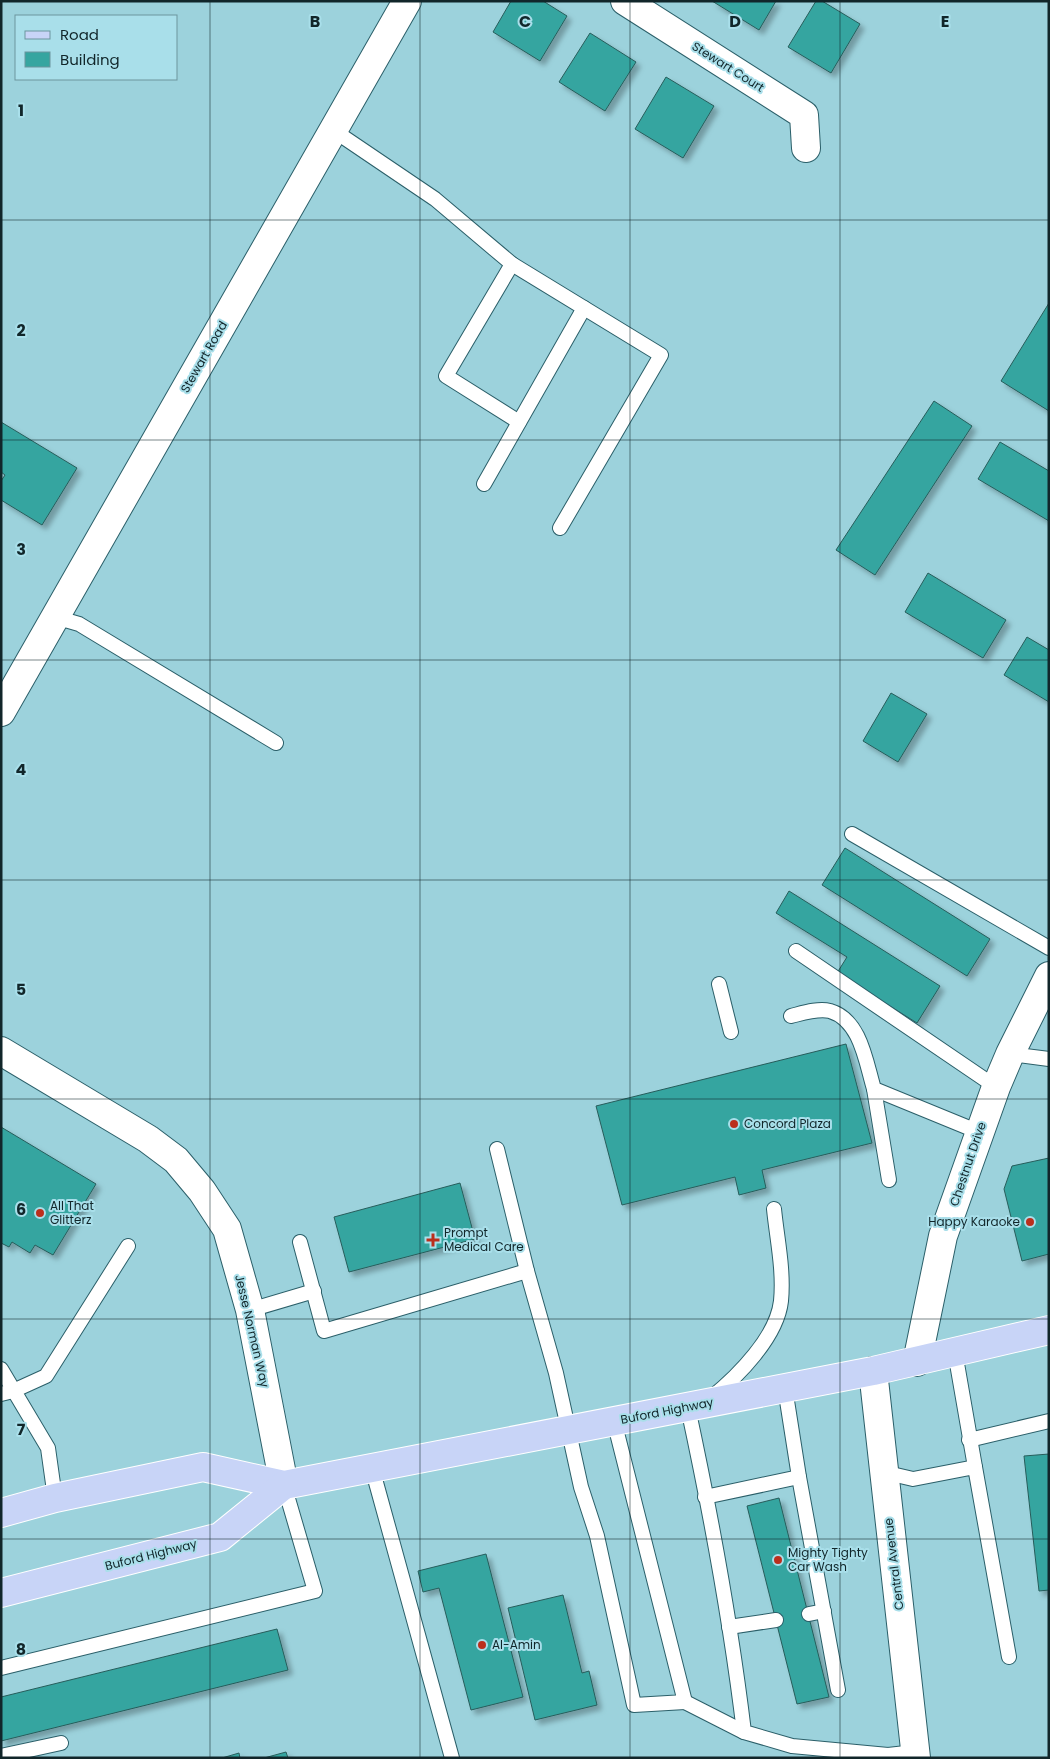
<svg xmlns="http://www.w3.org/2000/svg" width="1050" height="1759" viewBox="0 0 1050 1759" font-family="Poppins,sans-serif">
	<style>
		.building { fill: #36a5a0; stroke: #275d5b; filter: url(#shadow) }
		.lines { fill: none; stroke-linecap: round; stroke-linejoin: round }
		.service-casing { stroke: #2b5f69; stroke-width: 16 }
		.minor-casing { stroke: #2b5f69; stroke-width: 30 }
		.primary-casing { stroke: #fff; stroke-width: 30 }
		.service { stroke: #fff; stroke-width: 14 }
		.minor { stroke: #fff; stroke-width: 28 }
		.primary { stroke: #c8d4f7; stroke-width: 28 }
		.grid { fill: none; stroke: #11262a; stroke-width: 1; stroke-opacity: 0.55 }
		.poi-dot { fill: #bb2f1d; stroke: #a9dfea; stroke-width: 2 }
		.labels { text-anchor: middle; stroke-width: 4; stroke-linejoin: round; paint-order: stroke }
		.street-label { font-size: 12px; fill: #11262a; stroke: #a9dfea }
		.poi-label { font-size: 12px; fill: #11262a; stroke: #a9dfea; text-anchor: start }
		.grid-label { font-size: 16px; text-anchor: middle; font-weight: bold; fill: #11262a; stroke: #a9dfea; stroke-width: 4; stroke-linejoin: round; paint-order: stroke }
	</style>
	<defs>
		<filter id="shadow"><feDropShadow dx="4.5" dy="4.5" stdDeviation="2.5" flood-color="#0004"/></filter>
	</defs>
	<rect width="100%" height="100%" fill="#9cd2dc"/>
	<g class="building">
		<polygon points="511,1 543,1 567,16 540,61 493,32"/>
		<polygon points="712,1 776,1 759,30"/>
		<polygon points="816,1 822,1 860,24 831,73 788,47"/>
		<polygon points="590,33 636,62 605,111 559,82"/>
		<polygon points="666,77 714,106 683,158 635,129"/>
		<polygon points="1049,303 1049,411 1001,381"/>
		<polygon points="934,401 972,426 875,575 836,550"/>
		<polygon points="1,422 77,468 42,525 1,500 1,481 5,475 1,472"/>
		<polygon points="1000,442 1049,471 1049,521 978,479"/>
		<polygon points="928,573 1006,620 983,658 905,612"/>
		<polygon points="1027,637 1049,650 1049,702 1004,675"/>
		<polygon points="891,693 927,714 898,762 863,741"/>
		<polygon points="845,848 990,939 967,976 822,885"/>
		<polygon points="789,891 940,986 917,1023 837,973 847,957 776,913"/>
		<polygon points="846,1044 872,1143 762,1170 766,1188 739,1195 735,1177 622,1205 596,1106"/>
		<polygon points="1,1127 96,1184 53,1255 35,1245 30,1253 12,1242 9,1247 1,1243"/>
		<polygon points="1049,1158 1049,1254 1022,1261 1004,1189 1012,1166"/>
		<polygon points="460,1183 475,1239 349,1272 334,1217"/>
		<polygon points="1049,1454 1049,1590 1039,1591 1024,1456"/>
		<polygon points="779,1498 829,1697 797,1704 747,1506"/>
		<polygon points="486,1554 523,1697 471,1710 439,1588 423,1592 418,1571"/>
		<polygon points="563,1595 582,1673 589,1671 597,1705 535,1720 508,1608"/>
		<polygon points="277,1629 288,1670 1,1741 1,1697"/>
		<polygon points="286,1752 288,1758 264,1758"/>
		<polygon points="239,1753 240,1758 222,1758"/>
	</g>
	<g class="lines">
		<g class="service-casing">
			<g id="service">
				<polyline points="333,130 435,199 512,264 661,355 560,528"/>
				<polyline points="512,264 446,376 519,422"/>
				<polyline points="484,484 584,308"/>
				<polyline points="55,617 79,624 276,743"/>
				<polyline points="852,834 1049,948"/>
				<polyline points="796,951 996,1087"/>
				<polyline points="719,984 731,1032"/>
				<path d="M791 1016C803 1013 818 1008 830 1011 861 1020 866 1063 874 1089L979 1132"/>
				<polyline points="1010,1054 1049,1059"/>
				<polyline points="874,1089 889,1180"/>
				<polyline points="497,1149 527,1271 556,1373 581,1487 597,1536 634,1705 685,1702 614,1421"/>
				<polyline points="300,1242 324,1331 527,1271"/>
				<polyline points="250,1310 314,1291"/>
				<polyline points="955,1352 975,1467"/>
				<polyline points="1,1369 48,1448 55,1498"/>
				<polyline points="1,1394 13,1391 46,1376 128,1246"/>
				<path d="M711 1398C738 1376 777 1337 781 1301 784 1270 777 1239 774 1209"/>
				<path d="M688 1408C711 1515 731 1624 744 1732L792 1746 888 1755 915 1752"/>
				<polyline points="969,1440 1049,1421"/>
				<polyline points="372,1468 452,1758"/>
				<polyline points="883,1472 913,1479 975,1467 1009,1657"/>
				<polyline points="799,1477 838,1690"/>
				<polyline points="705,1497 799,1477 785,1388"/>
				<polyline points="809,1614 824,1611"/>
				<polyline points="729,1627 776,1620"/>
				<polyline points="1,1668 315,1591 284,1485"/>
				<polyline points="685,1702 744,1732"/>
				<polyline points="1,1756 61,1743"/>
			</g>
		</g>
		<g class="minor-casing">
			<g id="minor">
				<polyline points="625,1 804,115 806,148"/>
				<polyline points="1,712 407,1"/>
				<polyline points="1,1051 148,1139 176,1160 202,1191 227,1229 250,1310 284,1485"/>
				<polyline points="917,1362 943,1236 996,1087 1010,1054 1049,976"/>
				<polyline points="873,1371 916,1758"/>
			</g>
		</g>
		<g class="primary-casing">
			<g id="primary">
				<polyline points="1,1513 55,1498 203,1467 284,1485 873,1371 1049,1330"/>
				<polyline points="1,1593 220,1537 284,1485"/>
			</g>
		</g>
		<use href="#service" class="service"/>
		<use href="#minor" class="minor"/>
		<use href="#primary" class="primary"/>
	</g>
	<path class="grid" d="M210 1V1758M420 1V1758M630 1V1758M840 1V1758M1 220H1049M1 440H1049M1 660H1049M1 880H1049M1 1099H1049M1 1319H1049M1 1539H1049"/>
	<g class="poi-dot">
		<circle cx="734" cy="1124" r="5"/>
		<circle cx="40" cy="1213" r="5"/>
		<circle cx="1030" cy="1222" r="5"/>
		<path d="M430.5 1232.5h5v5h5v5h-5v5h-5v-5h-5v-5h5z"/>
		<circle cx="778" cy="1560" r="5"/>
		<circle cx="482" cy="1645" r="5"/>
	</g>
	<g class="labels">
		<g class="street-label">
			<text transform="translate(728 67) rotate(32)" y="4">Stewart Court</text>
			<text transform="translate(204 357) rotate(-60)" y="4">Stewart Road</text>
			<text transform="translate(968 1164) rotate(-71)" y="4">Chestnut Drive</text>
			<text transform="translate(252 1331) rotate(77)" y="4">Jesse Norman Way</text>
			<text transform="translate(667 1411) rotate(-11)" y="4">Buford Highway</text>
			<text transform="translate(151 1555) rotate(-14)" y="4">Buford Highway</text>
			<text transform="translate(894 1564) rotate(-97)" y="4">Central Avenue</text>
		</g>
		<g class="poi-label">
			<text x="744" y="1128">Concord Plaza</text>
			<text x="50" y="1210">All That<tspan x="50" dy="14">Glitterz</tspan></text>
			<text x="1020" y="1226" text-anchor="end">Happy Karaoke</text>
			<text x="444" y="1237">Prompt<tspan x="444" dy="14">Medical Care</tspan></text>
			<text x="788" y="1557">Mighty Tighty<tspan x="788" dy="14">Car Wash</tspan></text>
			<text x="492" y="1649">Al-Amin</text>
		</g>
	</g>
	<g class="grid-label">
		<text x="315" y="27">B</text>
		<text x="525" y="27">C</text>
		<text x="735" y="27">D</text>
		<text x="945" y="27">E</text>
		<text x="21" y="116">1</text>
		<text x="21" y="336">2</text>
		<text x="21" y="555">3</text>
		<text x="21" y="775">4</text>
		<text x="21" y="995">5</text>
		<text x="21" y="1215">6</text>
		<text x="21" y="1435">7</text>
		<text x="21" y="1655">8</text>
	</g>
	<rect width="1050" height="1759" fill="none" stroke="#11262a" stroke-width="5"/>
	<rect x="15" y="15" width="162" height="65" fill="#a9dfea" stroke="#6c959d"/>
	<rect x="25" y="31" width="25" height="8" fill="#c8d4f7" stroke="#6c959d"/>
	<text x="60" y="40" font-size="15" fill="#11262a">Road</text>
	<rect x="25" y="52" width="25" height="15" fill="#36a5a0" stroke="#6c959d"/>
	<text x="60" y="65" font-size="15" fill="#11262a">Building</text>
</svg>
